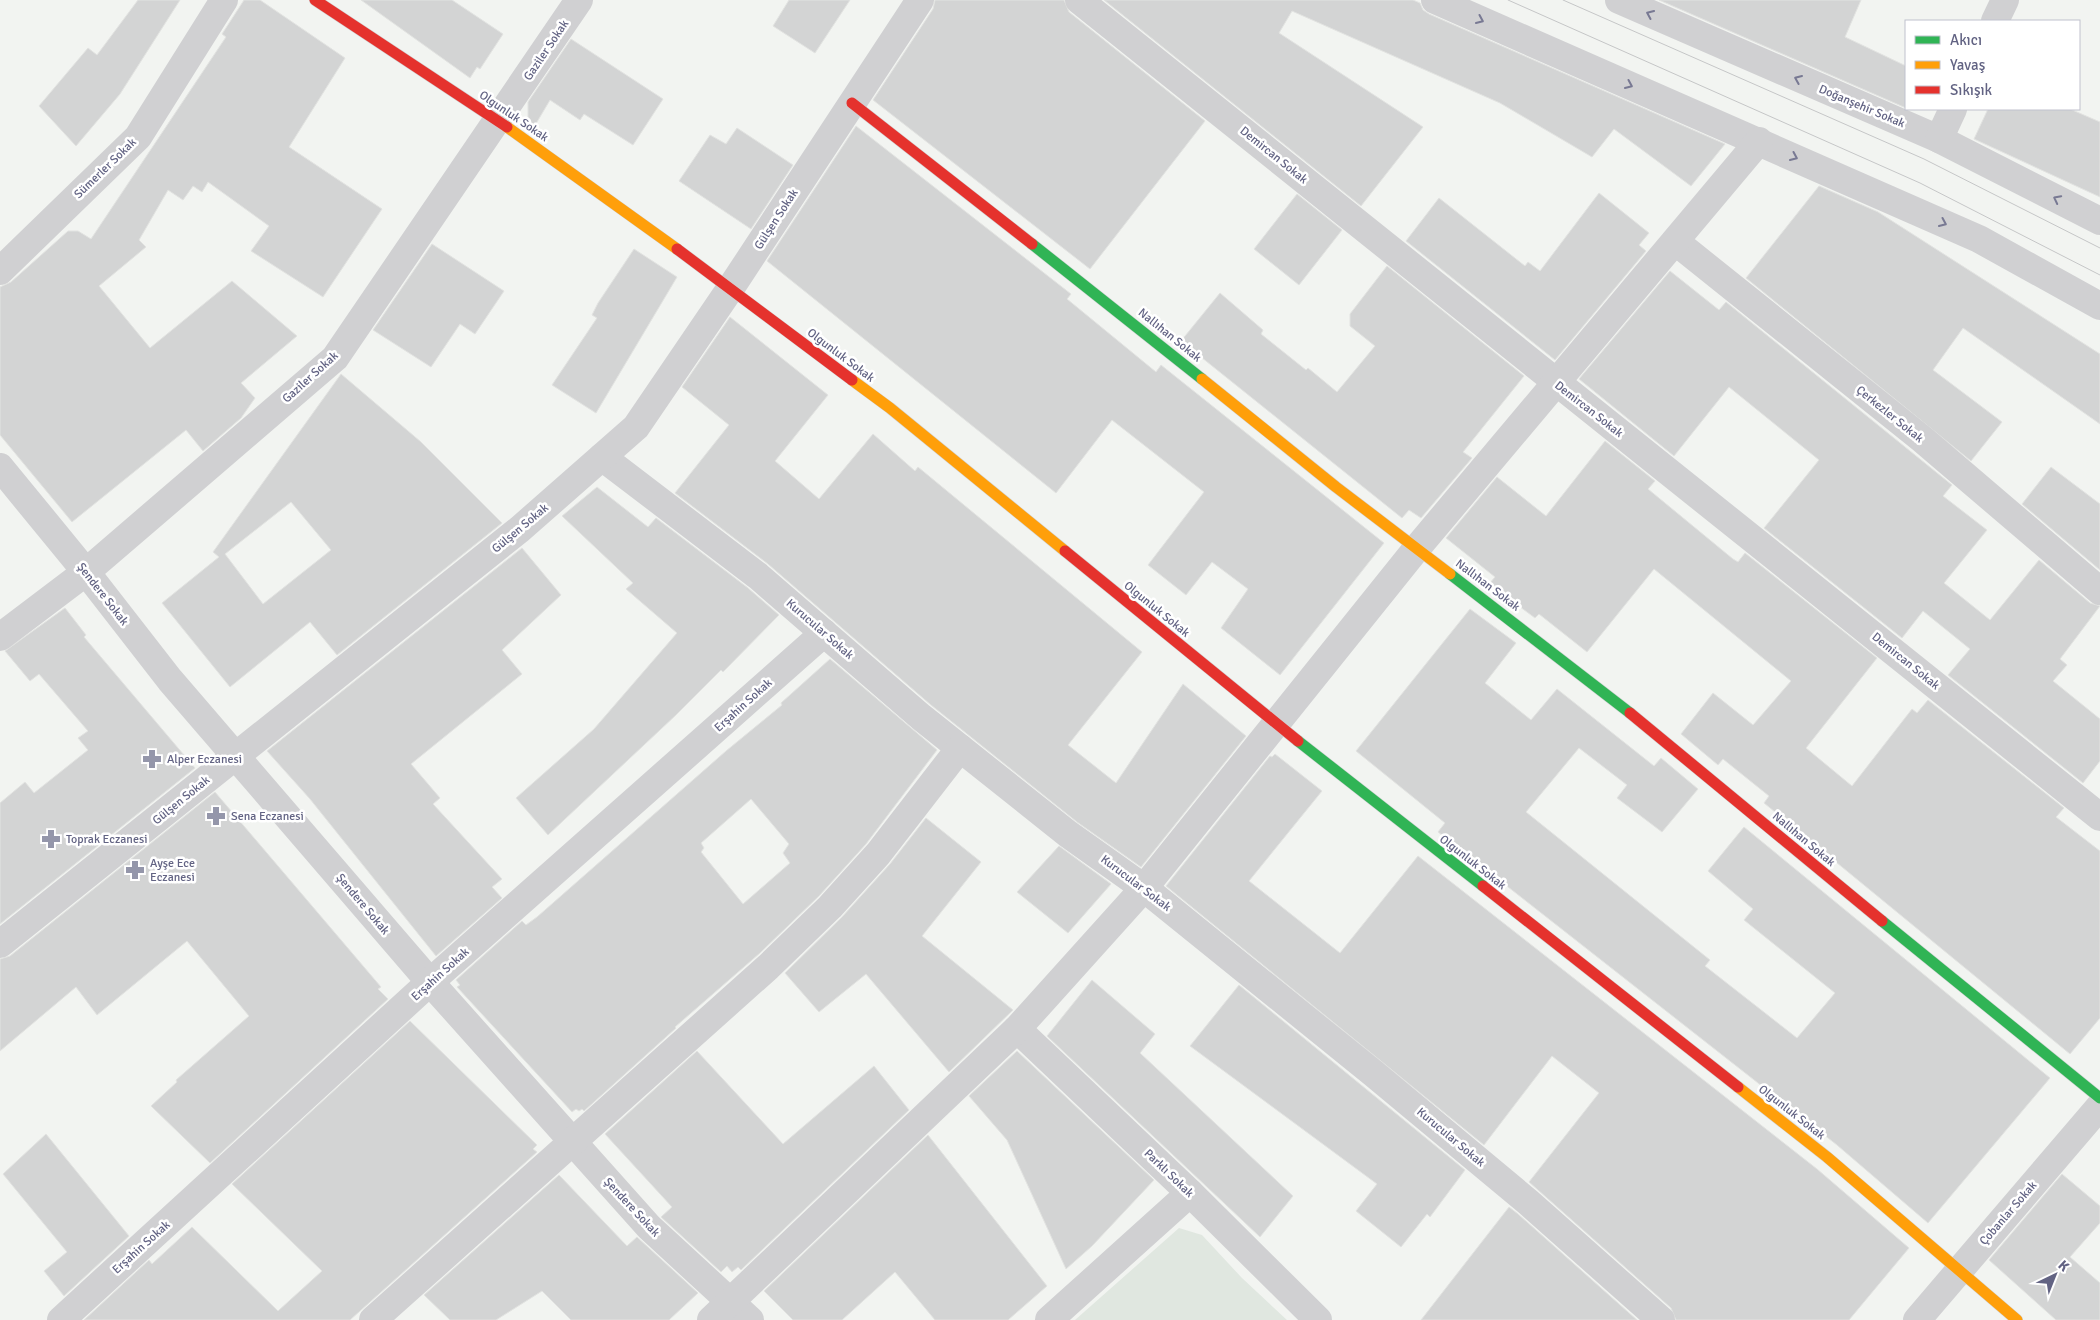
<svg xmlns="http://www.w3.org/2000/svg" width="2100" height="1320" viewBox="0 0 2100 1320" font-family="Signika,sans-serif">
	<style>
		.green { fill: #e0e7e0 }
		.building { fill: #d3d4d4; stroke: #e2e3e1; fill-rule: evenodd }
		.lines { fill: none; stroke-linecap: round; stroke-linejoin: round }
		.fast-casing { stroke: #d0d1d3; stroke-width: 12 }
		.slow-casing { stroke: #d0d1d3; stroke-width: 12 }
		.jam-casing { stroke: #d0d1d3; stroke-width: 12 }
		.street { stroke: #d0d0d2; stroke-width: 28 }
		.fast { stroke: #30b455; stroke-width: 11 }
		.slow { stroke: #ff9f0a; stroke-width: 11 }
		.jam { stroke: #e5322d; stroke-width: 11 }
		.tram { stroke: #c5c6c7; stroke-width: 1 }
		.oneway { stroke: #787993 }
		.labels { text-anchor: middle; stroke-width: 5; stroke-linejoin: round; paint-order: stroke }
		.street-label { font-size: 12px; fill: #626383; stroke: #fff }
		.poi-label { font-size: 12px; fill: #626383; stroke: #fff; text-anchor: start }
	</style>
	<rect width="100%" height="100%" fill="#f2f4f1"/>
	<polygon class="green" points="1179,1228 1202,1235 1242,1278 1287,1320 1075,1320"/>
	<g class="building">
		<polygon points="138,0 180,0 120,94 76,146 39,106 88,48 97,55"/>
		<polygon points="244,0 260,0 345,58 289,147 382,209 323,297 251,251 269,226 208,182 202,192 193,186 183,200 168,190 139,240 146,247 99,286 150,348 232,281 297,336 241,383 255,398 241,418 203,451 186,430 72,522 0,435 0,287 11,282 68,231 78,231 91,239 226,37 222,34"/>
		<polygon points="361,0 452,0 503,34 480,69 477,67 470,78"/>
		<polygon points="789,0 850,0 815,53 773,26"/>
		<polygon points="935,0 1064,0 1069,12 1205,121 1090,269 873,100 933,9"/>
		<polygon points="1104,0 1413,0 1420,3 1423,10 1429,14 1725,144 1691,186 1614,129 1592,157 1500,103 1292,11 1279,33 1423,127 1361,206"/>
		<polygon points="1659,0 1861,0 1845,37 1906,66 1906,108"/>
		<polygon points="571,39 663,99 633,145 584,114 580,120 550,100 534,127 528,123 528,102"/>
		<polygon points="1988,109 2070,109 2100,122 2100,197 1974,139"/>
		<polygon points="856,126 1071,294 1067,299 1156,372 1161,365 1384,543 1280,675 1221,628 1248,589 1212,562 1186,595 1148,565 1204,492 1112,420 1056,493 767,261"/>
		<polygon points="737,128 793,165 751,229 679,181 710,135 726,144"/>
		<polygon points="1819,186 1878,212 2100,354 2100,424 1963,328 1933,370 2002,422 1971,461 1746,278"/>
		<polygon points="1599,193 1649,233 1639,245 1646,251 1555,360 1406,241 1439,198 1525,266 1528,262 1540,271"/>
		<polygon points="1297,194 1342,230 1299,285 1254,249"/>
		<polygon points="432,244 504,291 475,334 460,324 431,367 373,330"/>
		<polygon points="634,249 677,277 596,413 552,385 597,318 592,315 598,303"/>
		<polygon points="1387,266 1524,376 1463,452 1472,458 1421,518 1409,510 1402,518 1181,341 1220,293 1263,330 1261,334 1306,370 1308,368 1337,392 1375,346 1350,326 1350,314"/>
		<polygon points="1670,271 1719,310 1726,302 1952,485 1943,496 1987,530 1944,583 1990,620 2039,560 2090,603 2100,606 2060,659 2067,665 2053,681 2100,719 2100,761 2083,783 1948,675 1970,649 1923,611 1902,638 1764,528 1819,460 1729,387 1674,456 1579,379"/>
		<polygon points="730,317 828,395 775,461 819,499 873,434 915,471 918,467 1142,652 1068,745 1116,783 1183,684 1246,736 1141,867 1077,822 931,705 768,564 675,493 729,425 682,387"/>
		<path d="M341 374 421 442 502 523 337 655 310 622 230 687 162 603 219 557 213 552ZM291 502 331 550 263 604 225 554Z"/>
		<polygon points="1605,441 1655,481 1648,489 1733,559 1738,562 1745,553 1877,658 1806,748 1852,786 1912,709 1917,713 1928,700 2064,808 2056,817 2100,851 2100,1018 2070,1054 1764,803 1769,796 1723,759 1718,765 1681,734 1713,693 1753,725 1791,681 1654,569 1587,652 1539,614 1535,618 1489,584 1495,577 1446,538 1497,477 1546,516"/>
		<polygon points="2051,467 2100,504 2100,570 2022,504"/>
		<polygon points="597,487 648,527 656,518 748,588 779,615 723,672 721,670 676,715 548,835 516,798 594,729 677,633 626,589 633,583 562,516"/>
		<polygon points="522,548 561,595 502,650 522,674 411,764 440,798 433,804 502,879 492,887 502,898 436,956 310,799 267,751"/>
		<polygon points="65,608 86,635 84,637 195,768 0,924 0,803 25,782 34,793 88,750 78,738 88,731 39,674 30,681 5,651"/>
		<polygon points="1470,609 1516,643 1485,683 1531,720 1557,689 1654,766 1661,758 1698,789 1662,832 1617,798 1627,785 1579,748 1526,812 1710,960 1705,966 1797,1038 1835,993 1744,920 1753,909 1708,871 1744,827 2050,1078 1928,1223 1837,1145 1438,832 1445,823 1356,751"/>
		<path d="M830 659 937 750 866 844 819 896 760 953 675 1027 676 1028 584 1111 582 1109 579 1111 576 1109 572 1112 457 987 460 985 456 980 522 921 526 925 537 917 726 751 782 705 781 703ZM751 799 789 844 783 853 790 863 743 904 701 852 704 848 701 843Z"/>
		<polygon points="1275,754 1322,791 1249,881 1340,953 1418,856 1817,1169 1909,1248 1849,1320 1676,1320 1671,1308 1529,1182 1599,1093 1552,1056 1484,1145 1166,886 1270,756 1272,757"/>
		<polygon points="215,792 381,987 378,989 388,999 210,1163 151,1106 177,1082 176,1080 249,1016 187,941 97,1015 76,987 0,1051 0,959 10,956"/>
		<polygon points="926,818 981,862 922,936 1013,1010 949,1072 866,974 819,1012 785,973 842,917 890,864"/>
		<polygon points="1059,846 1111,884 1068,933 1017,892"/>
		<polygon points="1092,980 1155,1034 1140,1053 1293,1196 1260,1237 1047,1036"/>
		<polygon points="1239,985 1465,1170 1430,1217 1427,1214 1401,1247 1356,1211 1377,1184 1190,1046"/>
		<polygon points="410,1021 537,1145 533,1149 537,1152 350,1320 84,1320 149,1260 152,1264 192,1227 278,1311 322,1271 232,1184"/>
		<polygon points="697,1051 783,1144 874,1066 909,1110 741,1270 738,1267 732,1272 727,1266 721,1272 661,1217 672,1207 605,1134"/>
		<polygon points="1017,1051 1154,1180 1092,1246 1066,1269 1007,1140 969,1096"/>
		<polygon points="46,1134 129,1236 64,1296 44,1271 67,1252 3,1174"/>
		<polygon points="928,1135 1047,1286 1008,1320 935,1320 895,1272 842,1320 793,1320 764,1291"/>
		<polygon points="2062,1174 2100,1206 2100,1223 2070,1257 2100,1283 2100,1320 2056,1320 1989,1260"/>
		<polygon points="559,1175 627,1246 637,1237 698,1293 669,1320 571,1320 542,1291 496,1320 450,1320 424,1295"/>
		<polygon points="1509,1207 1518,1214 1637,1320 1421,1320"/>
	</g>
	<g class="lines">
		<g class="fast-casing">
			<g id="fast">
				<polyline points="1032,244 1202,379"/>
				<polyline points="1450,574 1630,713"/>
				<polyline points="1298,741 1483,886"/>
				<polyline points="1882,921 2100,1098"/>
			</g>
		</g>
		<g class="slow-casing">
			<g id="slow">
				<polyline points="507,127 677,249"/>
				<polyline points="1202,379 1336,487 1450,574"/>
				<polyline points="852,380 890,408 1065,551"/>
				<polyline points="1738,1087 1827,1157 2017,1320"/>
			</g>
		</g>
		<g class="jam-casing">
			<g id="jam">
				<polyline points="315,0 507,127"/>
				<polyline points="852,103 1032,244"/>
				<polyline points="677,249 852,380"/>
				<polyline points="1065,551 1298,741"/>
				<polyline points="1630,713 1882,921"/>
				<polyline points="1483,886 1738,1087"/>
			</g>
		</g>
		<g class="street">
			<polyline points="1079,0 2100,817"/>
			<polyline points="1435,0 1979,239 2100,306"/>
			<polyline points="1619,0 1939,139 2100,221"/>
			<polyline points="1995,21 2005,0"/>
			<polyline points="1939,139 1953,109"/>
			<polyline points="1676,242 1922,439 2100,591"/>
			<polyline points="0,271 138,137 224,0"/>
			<polyline points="602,457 758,576 921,717 1068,834 1144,888 1373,1073 1528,1202 1661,1320"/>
			<polyline points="0,467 86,572 170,680 430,982 649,1227 750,1320"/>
			<polyline points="0,637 86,572 335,358 579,0"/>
			<polyline points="0,944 520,529 636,427 730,289 920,0"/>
			<polyline points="1017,1029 1190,1193 1318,1320"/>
			<polyline points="61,1320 430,982 824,633"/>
			<polyline points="373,1320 768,967 830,907 878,854 960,748"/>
			<polyline points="711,1320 1017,1029 1144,888 1417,548 1759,141"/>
			<polyline points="1049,1320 1190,1193"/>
			<polyline points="1917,1320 2100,1106"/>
		</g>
		<use href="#fast" class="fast"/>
		<use href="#slow" class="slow"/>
		<use href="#jam" class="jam"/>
		<g class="tram">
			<polyline points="1508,0 1920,183 2100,275"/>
			<polyline points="1563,0 1924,159 2100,248"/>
		</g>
	</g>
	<defs><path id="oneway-chevron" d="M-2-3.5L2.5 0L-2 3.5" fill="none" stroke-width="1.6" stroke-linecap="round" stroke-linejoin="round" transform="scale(1.25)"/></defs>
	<g class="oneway">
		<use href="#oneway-chevron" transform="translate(1650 14) rotate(-156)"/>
		<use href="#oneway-chevron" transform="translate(1480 20) rotate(24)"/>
		<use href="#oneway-chevron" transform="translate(1798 79) rotate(-157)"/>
		<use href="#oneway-chevron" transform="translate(1629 85) rotate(24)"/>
		<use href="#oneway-chevron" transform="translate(1794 157) rotate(24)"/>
		<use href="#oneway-chevron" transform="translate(2057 199) rotate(-153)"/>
		<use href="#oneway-chevron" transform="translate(1943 223) rotate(24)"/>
	</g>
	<defs>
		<g id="pharmacy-bare" transform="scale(1.5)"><path d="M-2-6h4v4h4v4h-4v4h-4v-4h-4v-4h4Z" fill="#9496aa" stroke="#fff" stroke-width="2.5" paint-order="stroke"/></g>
	</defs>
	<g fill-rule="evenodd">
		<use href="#pharmacy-bare" x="152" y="759"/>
		<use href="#pharmacy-bare" x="216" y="816"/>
		<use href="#pharmacy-bare" x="51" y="839"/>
		<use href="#pharmacy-bare" x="135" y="870"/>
	</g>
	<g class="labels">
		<g class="street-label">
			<text transform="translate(546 50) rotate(-56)" y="4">Gaziler Sokak</text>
			<text transform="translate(1862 106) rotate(23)" y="4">Doğanşehir Sokak</text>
			<text transform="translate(514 116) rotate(34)" y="4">Olgunluk Sokak</text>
			<text transform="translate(1274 155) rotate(39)" y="4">Demircan Sokak</text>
			<text transform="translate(105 168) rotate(-44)" y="4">Sümerler Sokak</text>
			<text transform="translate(776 219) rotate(-57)" y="4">Gülşen Sokak</text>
			<text transform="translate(1170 335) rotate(39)" y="4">Nallıhan Sokak</text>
			<text transform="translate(841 355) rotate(37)" y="4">Olgunluk Sokak</text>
			<text transform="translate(310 377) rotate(-42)" y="4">Gaziler Sokak</text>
			<text transform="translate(1589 409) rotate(38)" y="4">Demircan Sokak</text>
			<text transform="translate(1890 414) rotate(39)" y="4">Çerkezler Sokak</text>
			<text transform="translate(520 528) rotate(-40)" y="4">Gülşen Sokak</text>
			<text transform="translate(1488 585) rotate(37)" y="4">Nallıhan Sokak</text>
			<text transform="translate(103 594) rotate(52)" y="4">Şendere Sokak</text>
			<text transform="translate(1157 609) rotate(39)" y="4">Olgunluk Sokak</text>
			<text transform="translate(820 629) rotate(41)" y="4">Kurucular Sokak</text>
			<text transform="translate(1906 661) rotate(39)" y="4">Demircan Sokak</text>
			<text transform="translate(743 705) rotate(-42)" y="4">Erşahin Sokak</text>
			<text transform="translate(181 800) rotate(-39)" y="4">Gülşen Sokak</text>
			<text transform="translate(1804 839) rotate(40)" y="4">Nallıhan Sokak</text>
			<text transform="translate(1473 862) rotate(38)" y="4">Olgunluk Sokak</text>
			<text transform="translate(1136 883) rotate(37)" y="4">Kurucular Sokak</text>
			<text transform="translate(363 904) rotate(50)" y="4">Şendere Sokak</text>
			<text transform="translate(440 974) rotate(-42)" y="4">Erşahin Sokak</text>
			<text transform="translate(1792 1112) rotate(38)" y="4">Olgunluk Sokak</text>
			<text transform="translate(1451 1137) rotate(40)" y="4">Kurucular Sokak</text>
			<text transform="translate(1169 1173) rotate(44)" y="4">Parklı Sokak</text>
			<text transform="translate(632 1207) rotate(47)" y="4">Şendere Sokak</text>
			<text transform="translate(2008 1213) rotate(-49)" y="4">Çobanlar Sokak</text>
			<text transform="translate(141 1247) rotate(-42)" y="4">Erşahin Sokak</text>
		</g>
		<g class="poi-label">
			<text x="167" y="763">Alper Eczanesi</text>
			<text x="231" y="820">Sena Eczanesi</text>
			<text x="66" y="843">Toprak Eczanesi</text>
			<text x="150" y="867">Ayşe Ece<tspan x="150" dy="14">Eczanesi</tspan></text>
		</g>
	</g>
	<rect x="1905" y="20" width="175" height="90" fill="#ffffff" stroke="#c0c1cd"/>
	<rect x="1915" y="36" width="25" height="8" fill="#30b455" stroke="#c0c1cd"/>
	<text x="1950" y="45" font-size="15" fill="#626383">Akıcı</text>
	<rect x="1915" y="61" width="25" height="8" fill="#ff9f0a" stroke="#c0c1cd"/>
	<text x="1950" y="70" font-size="15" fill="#626383">Yavaş</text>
	<rect x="1915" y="86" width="25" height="8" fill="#e5322d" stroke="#c0c1cd"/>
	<text x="1950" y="95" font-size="15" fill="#626383">Sıkışık</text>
	<g transform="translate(2055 1275) rotate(43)" stroke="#ffffff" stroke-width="4" paint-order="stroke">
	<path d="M0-4L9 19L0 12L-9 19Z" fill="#626383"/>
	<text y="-8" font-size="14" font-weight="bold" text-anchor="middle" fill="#626383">K</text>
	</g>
</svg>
